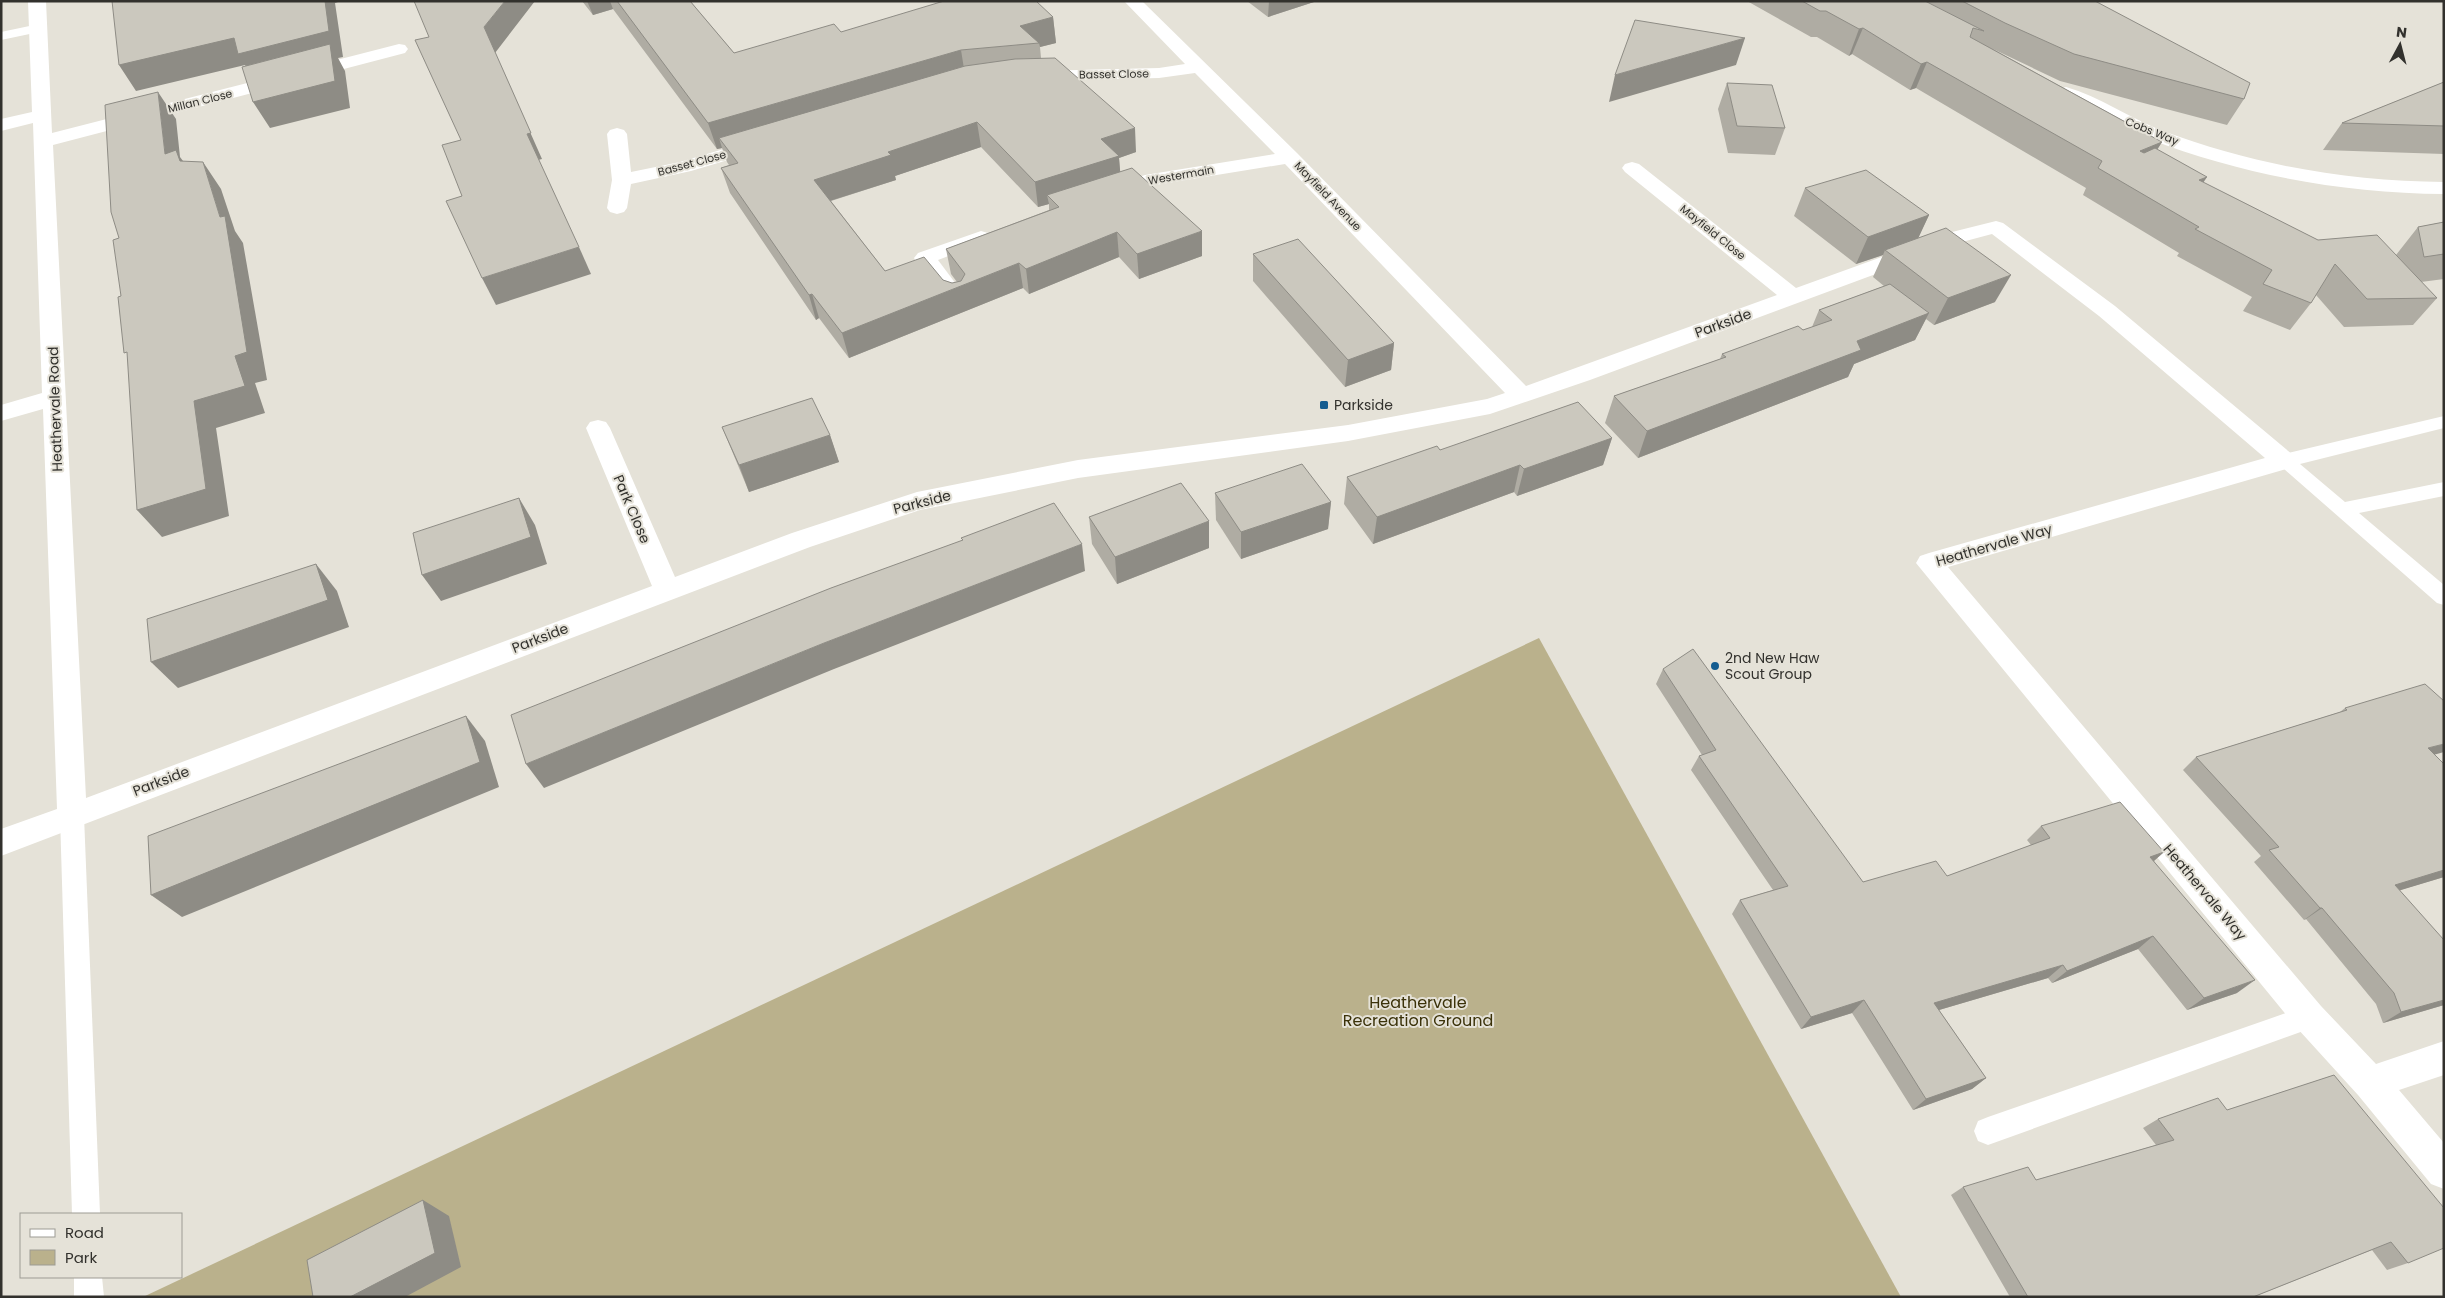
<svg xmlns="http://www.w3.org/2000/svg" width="2445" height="1298" viewBox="0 0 2445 1298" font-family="Poppins,sans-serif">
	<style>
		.green { fill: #bab18c }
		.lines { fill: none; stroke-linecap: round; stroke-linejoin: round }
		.lane { fill: #fff; fill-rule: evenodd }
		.street { fill: #fff; fill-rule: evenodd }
		.wall { fill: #afaca3; fill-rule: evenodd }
		.shaded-wall { fill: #8e8c85 }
		.building { fill: #cbc8be; stroke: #8e8c85 }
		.poi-dot { fill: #145c90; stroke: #e5e2d8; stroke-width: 2 }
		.labels { text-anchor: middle; stroke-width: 4; stroke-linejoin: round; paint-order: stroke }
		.far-street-label { font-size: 11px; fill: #32312d; stroke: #e5e2d8 }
		.street-label { font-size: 14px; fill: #32312d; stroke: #e5e2d8 }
		.poi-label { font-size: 14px; fill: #32312d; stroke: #e5e2d8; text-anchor: start }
		.near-park-label { font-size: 16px; fill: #3b3209; stroke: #e5e2d8 }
	</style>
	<rect width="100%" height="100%" fill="#e5e2d8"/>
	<polygon class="green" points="1539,638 1901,1297 143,1297"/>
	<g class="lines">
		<g class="lane">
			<polygon points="39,24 44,25 46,28 44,31 1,40 1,32"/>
			<polygon points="2444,416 2444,428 2300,464 2345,502 2444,482 2444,496 2359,513 2444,585 2444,605 2437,603 2275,461 2277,456 2284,454"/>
			<polygon points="72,806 80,809 84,816 100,1214 72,1214 60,816 64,809"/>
			<polygon points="2309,1005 2318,1008 2322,1017 2318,1026 2309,1029 1988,1145 1978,1141 1974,1131 1978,1121 1988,1117"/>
			<polygon points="74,1277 102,1277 104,1297 74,1297"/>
		</g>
		<g class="street">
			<polygon points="28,1 46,1 52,133 399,44 405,45 408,49 405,53 53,145 86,798 652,586 586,428 590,422 598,420 606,422 610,428 675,577 792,533 917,492 1078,460 1348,425 1487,399 1505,393 1285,164 1149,186 1112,198 1105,196 1102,192 1105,188 1145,175 1275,154 1195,73 1159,78 1037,81 1031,80 1028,76 1031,72 1037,71 1159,68 1185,64 1124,1 1142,1 1297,153 1526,386 1777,295 1625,172 1622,168 1625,164 1632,162 1639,164 1796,288 1948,233 1996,221 2003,223 2115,306 2293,455 2296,461 2293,467 1948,567 2321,1006 2376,1064 2444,1041 2444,1075 2399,1090 2444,1143 2444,1189 2431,1184 2358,1095 2297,1028 1916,563 1920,556 1929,553 2265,458 2099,316 1992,234 1962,242 1590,380 1490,414 1348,441 1078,478 920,510 810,547 1,856 1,829 57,809 43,409 1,421 1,405 42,393 33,123 1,131 1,119 32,112"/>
			<path d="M2066 87C2099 96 2131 119 2163 131 2254 165 2347 181 2444 182V194C2343 193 2243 175 2149 139 2118 127 2089 111 2059 97L2057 93 2059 89Z"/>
			<polygon points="617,128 624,130 627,134 631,172 680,162 761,138 768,140 771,144 768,148 691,171 631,184 627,208 624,212 617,214 610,212 607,208 612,180 607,134 610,130"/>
			<path d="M981 231 988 233 991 237 988 241 938 260 959 288 956 293C936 298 924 273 914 258L918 253Z"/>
		</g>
	</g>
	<g class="wall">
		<path d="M582 1H690L734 53 841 32 1053 17 1056 43 1040 47 1041 58 1136 152 1119 158 1120 172 1202 256 1139 279 1119 257 1029 294 1023 288 849 358 819 318 816 320 730 193 721 168 729 165 727 162 722 148 717 149 613 9 593 15ZM981 147 1038 207 1049 204V210L946 249 951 274 957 282 952 283 943 280 885 271 831 201 896 180 895 176Z"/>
		<polygon points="1247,1 1317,1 1268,17"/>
		<polygon points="1747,1 2095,1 2244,99 2227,125 2060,81 1993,49 2162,142 2157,149 2203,183 2318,240 2396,255 2418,227 2444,222 2444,279 2421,282 2437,298 2413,325 2344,327 2316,295 2311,303 2290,330 2243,311 2252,297 2177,256 2179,253 2083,195 2086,188 1916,88 1910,90 1852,54 1849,56 1817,37 1811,37"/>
		<polygon points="2444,82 2444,154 2323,150 2342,123"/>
		<polygon points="1727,83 1785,128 1775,155 1728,153 1718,109"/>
		<polygon points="1805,188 1929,215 1918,238 1995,302 1934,325 1926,319 1915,340 1854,364 1848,377 1638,458 1605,423 1614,396 1720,359 1722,354 1812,327 1819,310 1884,286 1873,277 1883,255 1856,264 1794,216"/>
		<polygon points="1253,254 1394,343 1391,370 1345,387 1253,281"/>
		<polygon points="722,427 830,435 839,462 749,492"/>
		<polygon points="1612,438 1603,465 1517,496 1514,492 1373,544 1344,504 1347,477 1440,450"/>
		<polygon points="1215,493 1331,502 1328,529 1241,559 1216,520"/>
		<polygon points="1089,517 1209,548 1117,584 1092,544"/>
		<polygon points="1663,669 1863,882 1947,876 2031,845 2027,840 2041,826 2164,852 2154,861 2237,993 2187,1010 2138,949 2052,983 2048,978 1939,1010 1986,1078 1972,1089 1913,1110 1852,1013 1801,1029 1732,914 1740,900 1773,890 1691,770 1699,756 1702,755 1656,684"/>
		<polygon points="2345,708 2434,754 2444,764 2444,877 2400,890 2444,1005 2383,1023 2376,1004 2306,919 2304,920 2254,862 2261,856 2183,770 2196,757 2340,712"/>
		<polygon points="2334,1075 2408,1263 2387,1270 2372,1250 2253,1297 2010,1297 1951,1195 1963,1187 2036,1180 2156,1145 2143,1128 2158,1119 2227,1110"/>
	</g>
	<g class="shaded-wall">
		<polygon points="325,1 341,1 335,3 343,57 338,58 345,71 350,108 270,128 253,102 254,79 245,65 136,91 119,65"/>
		<polygon points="505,1 535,1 495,53 542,159 538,160 527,134 484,27"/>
		<polygon points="587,1 610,1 613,9 593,15"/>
		<polygon points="1269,1 1317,1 1268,17"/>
		<polygon points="1053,17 1056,43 1040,47 1039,43 1020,26"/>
		<polygon points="1863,28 1852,54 1849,56 1859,29"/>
		<polygon points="1745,38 1736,65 1609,102 1615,75"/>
		<polygon points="961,50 965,75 719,138 722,148 717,149 708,123"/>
		<polygon points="1927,62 1916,88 1910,90 1921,64"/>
		<polygon points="158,92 176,119 180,157 195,177 165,154"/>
		<polygon points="977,122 981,147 895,176 896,180 820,204 814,180 888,152"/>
		<polygon points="1135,128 1136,152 1119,158 1121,181 1047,195 1049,204 1038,207 1035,182 1101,139"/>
		<polygon points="2162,142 2145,169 2140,151"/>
		<polygon points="203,162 221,189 235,231 243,243 267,380 255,383 265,413 216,428 229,516 162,537 137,510 194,401 235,356 220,217"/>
		<polygon points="2207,177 2189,204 2199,180"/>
		<polygon points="1929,215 1916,243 1885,250 1883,255 1856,264 1868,237"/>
		<polygon points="1202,231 1202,256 1139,279 1137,254"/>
		<polygon points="1117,232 1119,257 1029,294 1026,269"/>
		<polygon points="579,247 591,274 496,305 482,278"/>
		<polygon points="1019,263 1023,288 849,358 842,333"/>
		<polygon points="2011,275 1995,302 1934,325 1948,298"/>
		<polygon points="812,294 819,318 816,320 809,295"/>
		<polygon points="1929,313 1915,340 1854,364 1848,377 1638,458 1647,431 1857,341"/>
		<polygon points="1394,343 1391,370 1345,387 1348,360"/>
		<polygon points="830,435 839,462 749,492 739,465"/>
		<polygon points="1612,438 1603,465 1517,496 1524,469"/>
		<polygon points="1520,465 1514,492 1373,544 1377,517"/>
		<polygon points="519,498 535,525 547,564 441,601 422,575"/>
		<polygon points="1331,502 1328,529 1241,559 1241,532"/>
		<polygon points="1209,521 1209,548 1117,584 1115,557"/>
		<polygon points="1082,544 1085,571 834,669 544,788 526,764 824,643"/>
		<polygon points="316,564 337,591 349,627 178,688 151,662"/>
		<polygon points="466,716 485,741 499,787 182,917 151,895"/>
		<polygon points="2444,744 2444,752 2412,761 2428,748"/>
		<polygon points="2164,852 2148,866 2150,857"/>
		<polygon points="2444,870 2444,877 2378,897 2395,885"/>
		<polygon points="2320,908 2322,908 2306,919 2304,920"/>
		<polygon points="2153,936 2138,949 2052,983 2067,971"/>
		<polygon points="2063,965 2048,978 1922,1015 1934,1003"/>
		<polygon points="2255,980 2237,993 2187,1010 2204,998"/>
		<polygon points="1864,1000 1852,1013 1801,1029 1811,1017"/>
		<polygon points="2444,1000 2444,1005 2383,1023 2401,1012"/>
		<polygon points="1986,1078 1972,1089 1913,1110 1926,1099"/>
		<polygon points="423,1200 449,1216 461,1267 405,1297 350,1297"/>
	</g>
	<g class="building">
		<polygon points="112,1 325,1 329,31 238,54 234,38 119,65"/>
		<polygon points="414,1 505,1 484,27 531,133 527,134 579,247 482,278 446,201 462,196 442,145 461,140 415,40 429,37"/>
		<polygon points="617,1 690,1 734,53 834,24 841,32 944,1 1036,1 1053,17 1020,26 1039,43 961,50 708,123"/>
		<polygon points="1802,1 1925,1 1984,31 1973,28 1970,37 2162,142 2140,151 2144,153 2155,148 2207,177 2199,180 2318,240 2377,235 2437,298 2367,299 2335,264 2311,303 2263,284 2272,270 2195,229 2199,227 2098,168 2102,161 1927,62 1921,64 1863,28 1859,29 1826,11 1820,11"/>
		<polygon points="1962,1 2095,1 2250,83 2244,99 2074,54 2005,23"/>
		<polygon points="1635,20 1745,38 1615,75"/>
		<polygon points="330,44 335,81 253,102 242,67"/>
		<polygon points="1055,58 1135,128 1101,139 1119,156 1035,182 977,122 888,152 891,155 814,180 885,271 924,257 943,280 952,283 961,281 965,274 946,249 1059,207 1047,195 1132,168 1202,231 1137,254 1117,232 1026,269 1019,263 842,333 812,294 809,295 721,168 738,163 719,138 965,66 1015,59"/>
		<polygon points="2444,82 2444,126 2342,123"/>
		<polygon points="1727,83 1772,85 1785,128 1737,126"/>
		<polygon points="158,92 165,154 176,150 180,161 203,162 220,217 225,216 247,352 235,356 245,386 194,401 206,489 137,510 127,352 124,353 118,297 121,296 113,240 119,238 111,212 105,105"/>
		<polygon points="1866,170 1929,215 1868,237 1805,188"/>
		<polygon points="2444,222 2444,254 2424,257 2418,227"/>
		<polygon points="1946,228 2011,275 1948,298 1885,250"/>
		<polygon points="1298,239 1394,343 1348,360 1253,254"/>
		<polygon points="1890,284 1929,313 1857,341 1861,350 1647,431 1614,396 1726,357 1722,354 1798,326 1803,330 1832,320 1819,310"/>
		<polygon points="812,398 830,435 739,465 722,427"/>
		<polygon points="1578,402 1612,438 1524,469 1520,465 1377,517 1347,477 1437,446 1440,450"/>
		<polygon points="1302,464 1331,502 1241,532 1215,493"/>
		<polygon points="1181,483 1209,521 1115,557 1089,517"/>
		<polygon points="519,498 531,537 422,575 413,533"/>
		<polygon points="1054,503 1082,544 824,643 526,764 511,715 831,588 963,540 961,538"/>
		<polygon points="316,564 328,600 151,662 147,619"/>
		<polygon points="1693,649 1863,882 1936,861 1947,876 2050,838 2041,826 2120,802 2164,852 2150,857 2255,980 2204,998 2153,936 2067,971 2063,965 1934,1003 1986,1078 1926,1099 1864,1000 1811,1017 1740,900 1788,886 1699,756 1716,750 1663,669"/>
		<polygon points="2425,684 2444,701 2444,744 2428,748 2444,764 2444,870 2395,885 2444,940 2444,1000 2401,1012 2394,993 2322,908 2320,908 2269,850 2279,847 2196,757 2347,710 2345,708"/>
		<polygon points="466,716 480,762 151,895 148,836"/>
		<polygon points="2334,1075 2444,1208 2444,1248 2408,1263 2391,1242 2253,1297 2028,1297 1963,1187 2028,1167 2036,1180 2174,1140 2158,1119 2218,1098 2227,1110"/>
		<polygon points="423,1200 435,1253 350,1297 313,1297 307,1260"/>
	</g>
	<g class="poi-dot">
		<rect x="1319" y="400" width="10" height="10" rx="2.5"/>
		<circle cx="1715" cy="666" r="5"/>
	</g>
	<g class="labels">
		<g class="far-street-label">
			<text transform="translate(1114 74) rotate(-1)" y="4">Basset Close</text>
			<text transform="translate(200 101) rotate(-14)" y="4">Millan Close</text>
			<text transform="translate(2152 131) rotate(22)" y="4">Cobs Way</text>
			<text transform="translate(692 163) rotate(-15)" y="4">Basset Close</text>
			<text transform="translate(1181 175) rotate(-10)" y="4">Westermain</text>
			<text transform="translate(1328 196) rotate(46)" y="4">Mayfield Avenue</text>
			<text transform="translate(1713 232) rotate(39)" y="4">Mayfield Close</text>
		</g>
		<g class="street-label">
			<text transform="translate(1723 323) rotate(-20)" y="5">Parkside</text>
			<text transform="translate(55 409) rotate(-92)" y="5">Heathervale Road</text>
			<text transform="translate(922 502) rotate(-14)" y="5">Parkside</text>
			<text transform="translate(632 509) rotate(67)" y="5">Park Close</text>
			<text transform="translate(1994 545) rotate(-16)" y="5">Heathervale Way</text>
			<text transform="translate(540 638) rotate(-21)" y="5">Parkside</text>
			<text transform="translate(161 781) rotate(-21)" y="5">Parkside</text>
			<text transform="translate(2205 892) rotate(50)" y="5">Heathervale Way</text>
		</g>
		<g class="poi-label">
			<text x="1334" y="410">Parkside</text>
			<text x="1725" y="663">2nd New Haw<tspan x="1725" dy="16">Scout Group</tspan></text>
		</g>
		<g class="near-park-label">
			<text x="1418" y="1008">Heathervale<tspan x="1418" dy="18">Recreation Ground</tspan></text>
		</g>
	</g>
	<rect width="2445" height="1298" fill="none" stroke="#32312d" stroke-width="5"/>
	<rect x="20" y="1213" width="162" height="65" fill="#e5e2d8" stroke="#9d9b94"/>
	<rect x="30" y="1229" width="25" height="8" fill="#ffffff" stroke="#9d9b94"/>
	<text x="65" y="1238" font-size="15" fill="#32312d">Road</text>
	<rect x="30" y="1250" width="25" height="15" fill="#bab18c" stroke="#9d9b94"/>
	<text x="65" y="1263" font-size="15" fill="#32312d">Park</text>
	<g transform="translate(2400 45) rotate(7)" stroke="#e5e2d8" stroke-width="4" paint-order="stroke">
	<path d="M0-4L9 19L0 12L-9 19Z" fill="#32312d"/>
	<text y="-8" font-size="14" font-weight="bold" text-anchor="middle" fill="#32312d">N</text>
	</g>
</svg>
